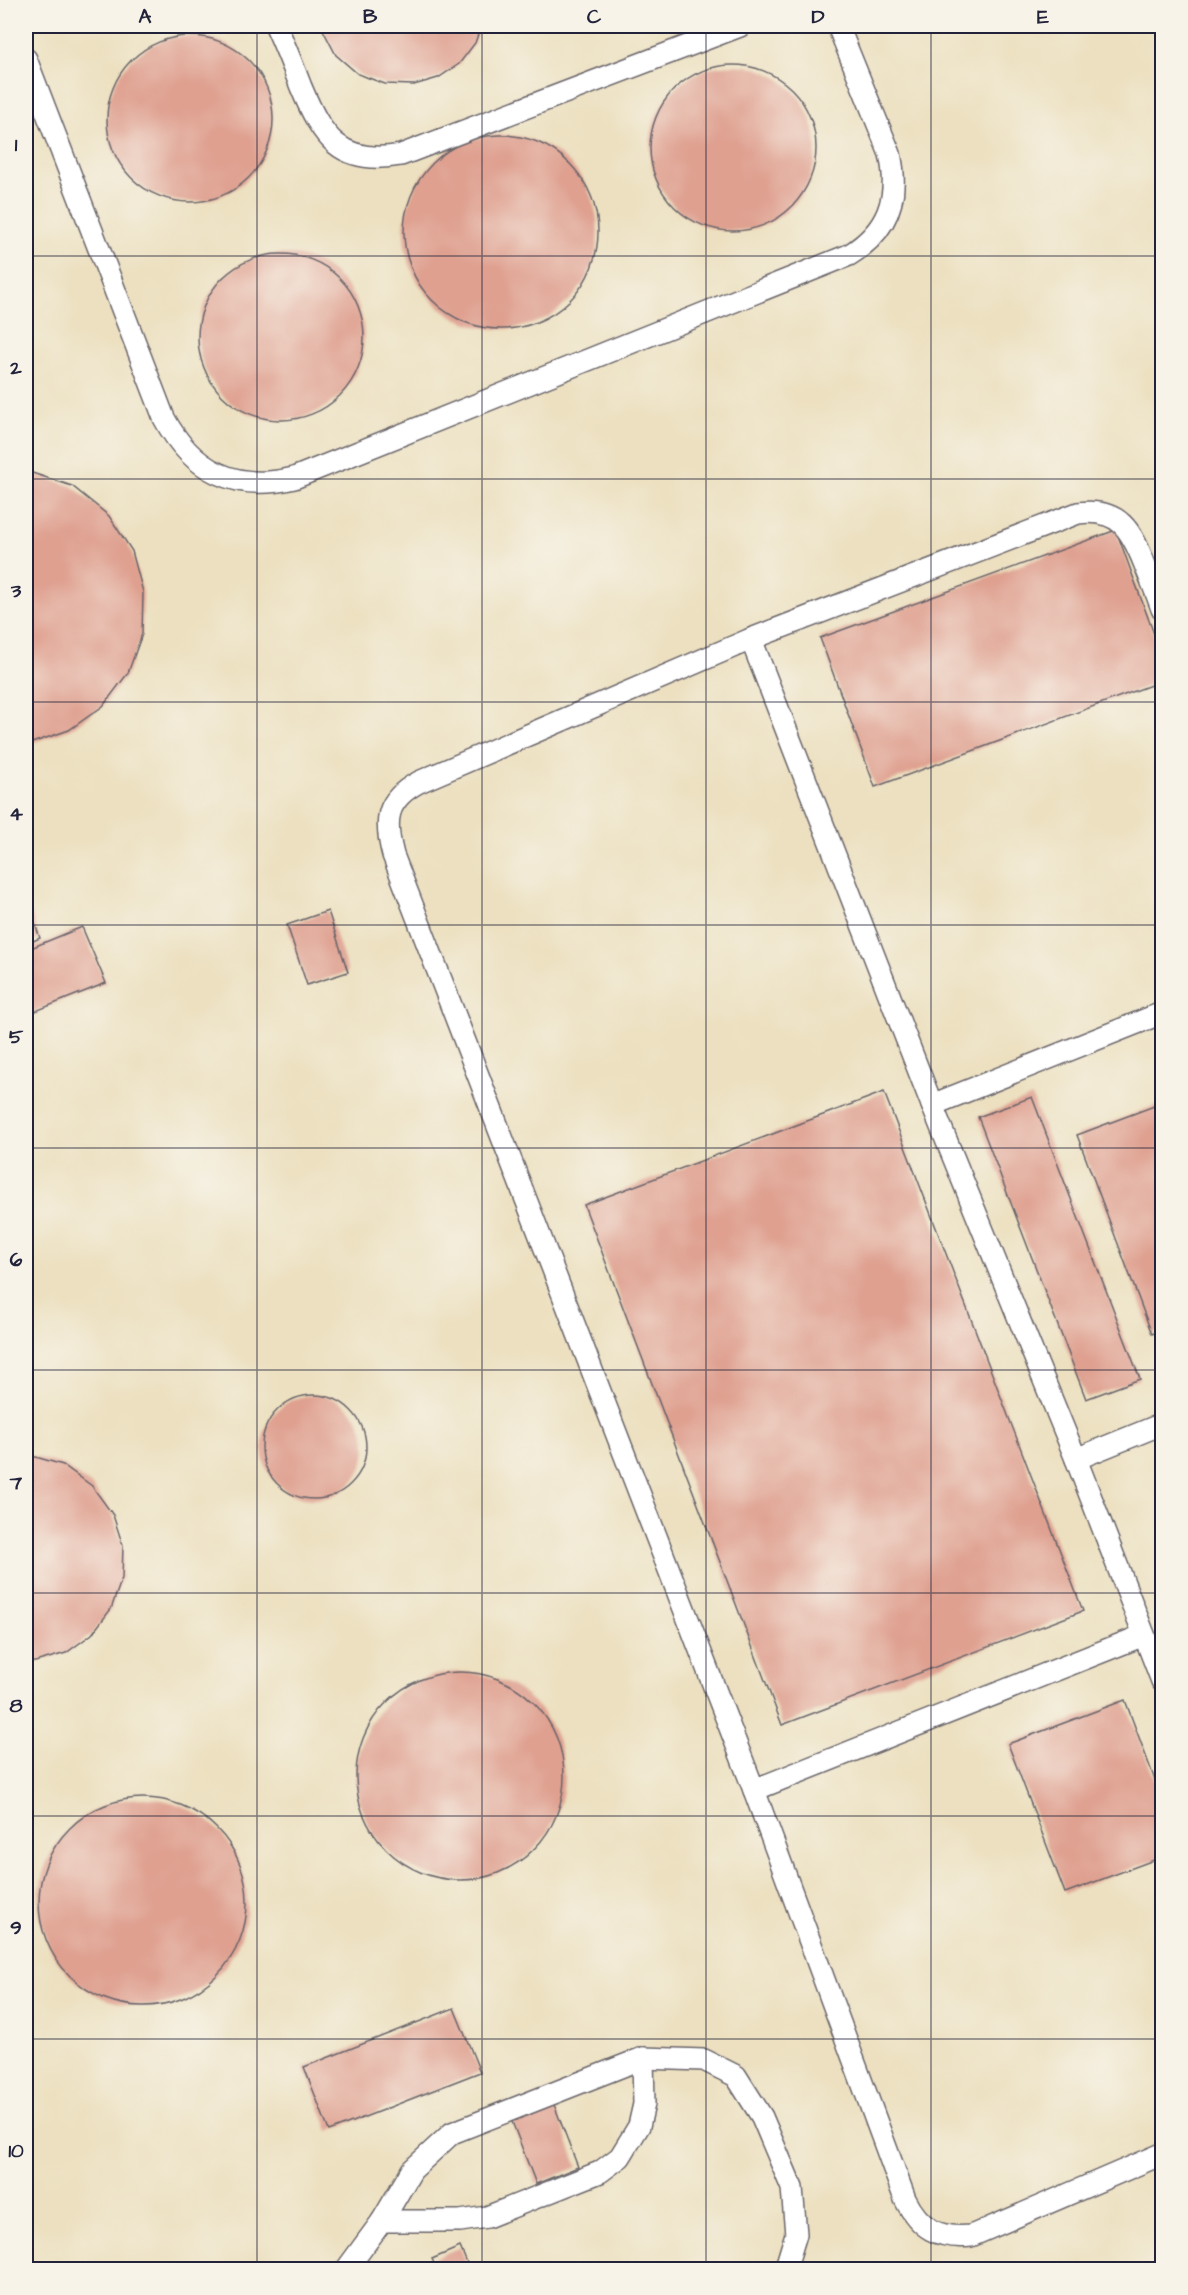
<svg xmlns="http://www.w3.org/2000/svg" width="1188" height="2295" viewBox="0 0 1188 2295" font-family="'Architects Daughter',sans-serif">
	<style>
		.building { fill: #dfa090 }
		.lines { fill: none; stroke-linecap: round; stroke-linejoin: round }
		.service-casing { stroke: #69646a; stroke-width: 24 }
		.service { stroke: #fff; stroke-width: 21 }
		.grid { fill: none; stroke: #22223b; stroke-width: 1.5; stroke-opacity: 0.55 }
		.neatline { fill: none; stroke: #22223b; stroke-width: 2 }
		.grid-label { font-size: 20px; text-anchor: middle; font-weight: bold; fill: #22223b }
	</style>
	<rect width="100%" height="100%" fill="#f7f3e8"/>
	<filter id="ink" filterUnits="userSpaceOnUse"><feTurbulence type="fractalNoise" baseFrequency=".0167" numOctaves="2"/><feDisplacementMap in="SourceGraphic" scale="12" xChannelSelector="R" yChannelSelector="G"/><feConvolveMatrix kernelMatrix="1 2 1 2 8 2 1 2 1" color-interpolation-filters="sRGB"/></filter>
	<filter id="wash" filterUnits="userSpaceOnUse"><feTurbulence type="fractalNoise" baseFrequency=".008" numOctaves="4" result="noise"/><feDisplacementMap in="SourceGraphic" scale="24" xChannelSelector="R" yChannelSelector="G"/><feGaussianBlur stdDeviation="1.35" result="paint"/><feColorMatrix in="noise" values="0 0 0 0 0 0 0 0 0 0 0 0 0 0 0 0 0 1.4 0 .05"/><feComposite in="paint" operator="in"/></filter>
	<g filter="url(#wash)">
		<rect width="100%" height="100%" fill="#ece0c0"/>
		<g id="blocks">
			<g class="building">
				<polygon points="321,26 481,26 475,43 459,64 438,78 414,85 385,84 358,74 336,55"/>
				<circle cx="190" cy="119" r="83"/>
				<circle cx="733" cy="148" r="83"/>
				<circle cx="501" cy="232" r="97"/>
				<circle cx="281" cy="337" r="83"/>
				<polygon points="26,471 72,486 109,516 132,551 143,592 142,634 128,673 103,706 69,730 29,744 26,744"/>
				<polygon points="1116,530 1162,656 1162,681 875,787 820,638"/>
				<polygon points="328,911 348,972 307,985 287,925"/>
				<polygon points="31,913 40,938 26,944 26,915"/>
				<polygon points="82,927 106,983 26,1015 26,950"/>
				<polygon points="884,1092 1083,1611 782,1725 584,1205"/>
				<polygon points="1032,1097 1140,1379 1086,1399 978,1117"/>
				<polygon points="1162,1103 1162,1330 1152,1334 1077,1135"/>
				<circle cx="314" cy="1447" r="52"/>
				<polygon points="29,1455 63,1465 92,1486 113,1515 123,1546 122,1578 111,1609 92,1634 66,1653 35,1662 26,1662 26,1456"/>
				<circle cx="460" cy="1776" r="104"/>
				<polygon points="1125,1700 1162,1799 1162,1857 1065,1893 1008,1744"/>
				<circle cx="143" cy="1902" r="104"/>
				<polygon points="454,2008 480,2072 329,2131 304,2067"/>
				<polygon points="553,2102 578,2167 536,2184 511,2119"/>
				<polygon points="460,2247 470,2270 437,2270 432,2259"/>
			</g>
		</g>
	</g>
	<g filter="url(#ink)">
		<use href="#blocks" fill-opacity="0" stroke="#69646a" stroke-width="1.5"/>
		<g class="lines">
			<g class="service-casing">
				<g id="service">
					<path d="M276 26C285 46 293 66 301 87 322 137 340 166 401 155L740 26"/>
					<path d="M26 59 164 418C192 471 235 492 294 478L849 255C888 231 900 198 890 154L838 26"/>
					<path d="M1162 609C1157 594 1151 580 1145 565 1131 530 1120 508 1078 513L751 639 419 782C385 800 384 821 393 855L754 1790 905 2199C920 2229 938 2239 971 2236L1162 2154"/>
					<polyline points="751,639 932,1105 1076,1459 1162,1681"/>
					<polyline points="932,1105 1162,1013"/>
					<polyline points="1076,1459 1162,1424"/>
					<polyline points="754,1790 1144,1635"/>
					<polyline points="382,2221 460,2221 487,2217 600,2172 620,2157 639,2126 644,2104 643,2058"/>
					<polyline points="346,2270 382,2221 412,2170 452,2133 643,2058 704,2060 736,2076 762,2117 792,2188 796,2234 785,2270"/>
				</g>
			</g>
			<use href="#service" class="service"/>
		</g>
	</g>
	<path class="grid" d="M257 26V2270M482 26V2270M706 26V2270M931 26V2270M26 256H1162M26 479H1162M26 702H1162M26 925H1162M26 1148H1162M26 1370H1162M26 1593H1162M26 1816H1162M26 2039H1162"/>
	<rect width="1188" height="2295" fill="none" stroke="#f7f3e8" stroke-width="66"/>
	<rect x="33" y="33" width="1122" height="2229" class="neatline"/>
	<g class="grid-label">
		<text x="145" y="23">A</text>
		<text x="370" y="23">B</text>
		<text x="594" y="23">C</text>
		<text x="818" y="23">D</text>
		<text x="1043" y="23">E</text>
		<text x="16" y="151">1</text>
		<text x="16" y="374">2</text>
		<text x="16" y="597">3</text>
		<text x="16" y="820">4</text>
		<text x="16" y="1043">5</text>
		<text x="16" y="1266">6</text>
		<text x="16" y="1489">7</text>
		<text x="16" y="1712">8</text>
		<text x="16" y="1934">9</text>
		<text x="16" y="2157">10</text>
	</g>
</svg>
